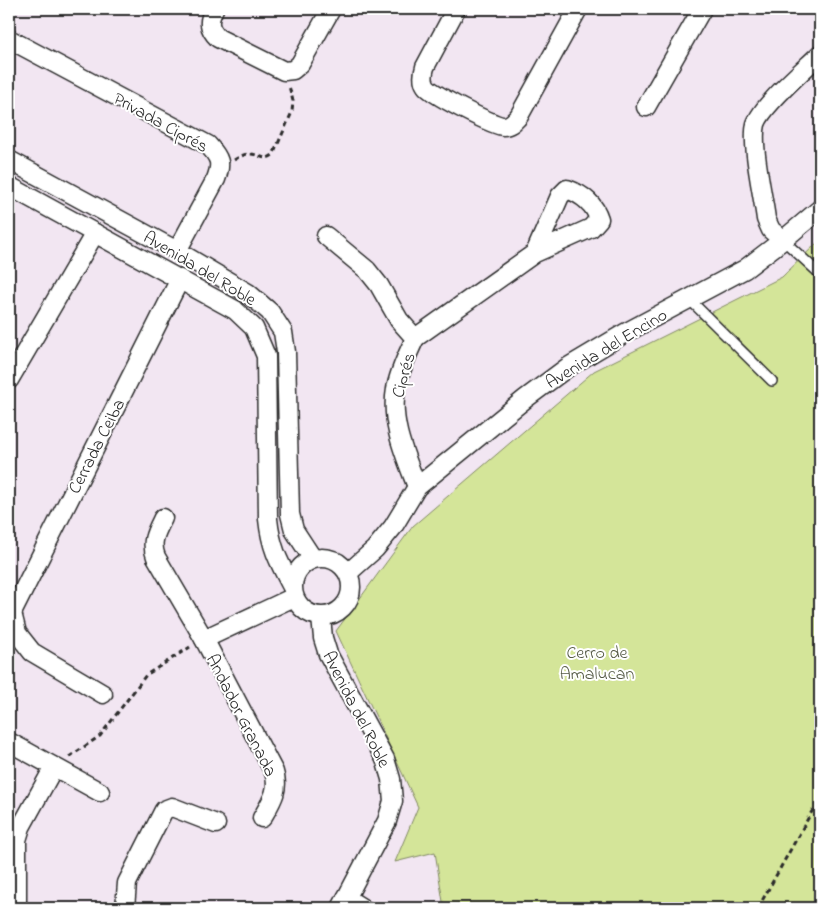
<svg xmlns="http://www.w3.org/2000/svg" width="829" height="917" viewBox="0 0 829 917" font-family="'Indie Flower',sans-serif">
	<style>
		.green { fill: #d4e599; stroke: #808862 }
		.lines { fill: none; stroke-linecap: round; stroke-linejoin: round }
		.lane-casing { stroke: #2b2b2b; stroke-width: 12 }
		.street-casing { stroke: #2b2b2b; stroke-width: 21 }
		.path { stroke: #2b2b2b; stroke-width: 3; stroke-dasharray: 5 4; stroke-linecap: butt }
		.lane { stroke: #fff; stroke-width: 9 }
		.street { stroke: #fff; stroke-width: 18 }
		.labels { text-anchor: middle; stroke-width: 4; stroke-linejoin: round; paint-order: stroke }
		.street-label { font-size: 18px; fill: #2b2b2b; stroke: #fff }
		.park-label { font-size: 18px; fill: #555a46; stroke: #fff }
	</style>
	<rect width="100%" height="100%" fill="#f2e6f2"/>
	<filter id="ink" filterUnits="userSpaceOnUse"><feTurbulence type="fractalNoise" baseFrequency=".02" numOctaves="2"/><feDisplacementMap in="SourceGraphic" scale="10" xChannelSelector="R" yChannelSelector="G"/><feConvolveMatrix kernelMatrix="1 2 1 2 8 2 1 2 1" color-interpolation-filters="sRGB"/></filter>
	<g filter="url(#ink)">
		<polygon class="green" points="820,240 820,908 444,908 435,852 395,862 418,807 336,631 413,526 594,371 782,277"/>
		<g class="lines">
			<g class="lane-casing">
				<g id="lane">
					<polyline points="783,240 820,274"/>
					<polyline points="689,299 772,381"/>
				</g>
			</g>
			<g class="street-casing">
				<g id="street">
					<path d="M214 9C208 21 208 28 218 38L284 71 293 70 300 64 331 9"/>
					<path d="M456 9 425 67C423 74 422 80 426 86 431 94 494 126 503 126 511 126 514 121 519 116L578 9"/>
					<path d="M9 39 208 145C220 158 222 163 216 179L177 251"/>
					<polyline points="646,107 702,9"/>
					<polyline points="9,160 177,251 248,293 270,312 283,332 286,352 290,514 294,530 313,559"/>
					<path d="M9 186 235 310 254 328 266 356 268 519C271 548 279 562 292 587"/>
					<path d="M326 236 367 270 379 285 399 320 415 338C408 354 399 371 396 389 390 423 405 455 417 487"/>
					<path d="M783 240 771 230 766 219C763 195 751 145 756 124 762 105 805 69 820 54"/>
					<path d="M415 338 535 253 591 228 599 219C594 203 581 194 567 189L560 196 535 253"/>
					<polyline points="9,380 95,233"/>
					<path d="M163 518C156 532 150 542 156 557L204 639 274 772C280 790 271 802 262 818"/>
					<circle cx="322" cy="587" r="29"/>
					<polyline points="348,573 375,549 393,527 417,487 525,399 568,367 625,333 745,269 783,240 820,209"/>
					<polyline points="9,611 12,613 17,633 32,652 103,694"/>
					<polyline points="12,613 180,279"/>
					<polyline points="321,617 323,638 328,654 385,759 391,779 393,801 387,821 341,908"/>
					<polyline points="204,639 294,597"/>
					<polyline points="9,742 100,792"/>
					<polyline points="346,898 362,908"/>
					<polyline points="17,908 17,840 21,827 54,767"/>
					<polyline points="125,908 127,883 164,810 172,807 216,824"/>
				</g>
			</g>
			<g class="path">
				<path d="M234 160C239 157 244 154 250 154 260 154 264 162 273 155L292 112 293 101 289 86"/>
				<polyline points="69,757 100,736 146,675 190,647"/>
				<polyline points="758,908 811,813 820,801"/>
			</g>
			<use href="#lane" class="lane"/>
			<use href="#street" class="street"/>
		</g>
	</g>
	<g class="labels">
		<g class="street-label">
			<text transform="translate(161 122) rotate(29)" y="6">Privada Ciprés</text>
			<text transform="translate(200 268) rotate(31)" y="6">Avenida del Roble</text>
			<text transform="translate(606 348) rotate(-31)" y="6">Avenida del Encino</text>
			<text transform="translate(403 375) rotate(-74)" y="6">Ciprés</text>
			<text transform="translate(96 446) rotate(-63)" y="6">Cerrada Ceiba</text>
			<text transform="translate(357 709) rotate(63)" y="6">Avenida del Roble</text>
			<text transform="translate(242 715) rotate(63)" y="6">Andador Granada</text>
		</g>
		<g class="park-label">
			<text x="597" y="658">Cerro de<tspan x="597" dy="21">Amalucan</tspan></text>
		</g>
	</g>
	<rect width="829" height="917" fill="none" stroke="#fff" stroke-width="30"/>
	<rect x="15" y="15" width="799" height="887" fill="none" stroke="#2b2b2b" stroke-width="2" filter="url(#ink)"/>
</svg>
